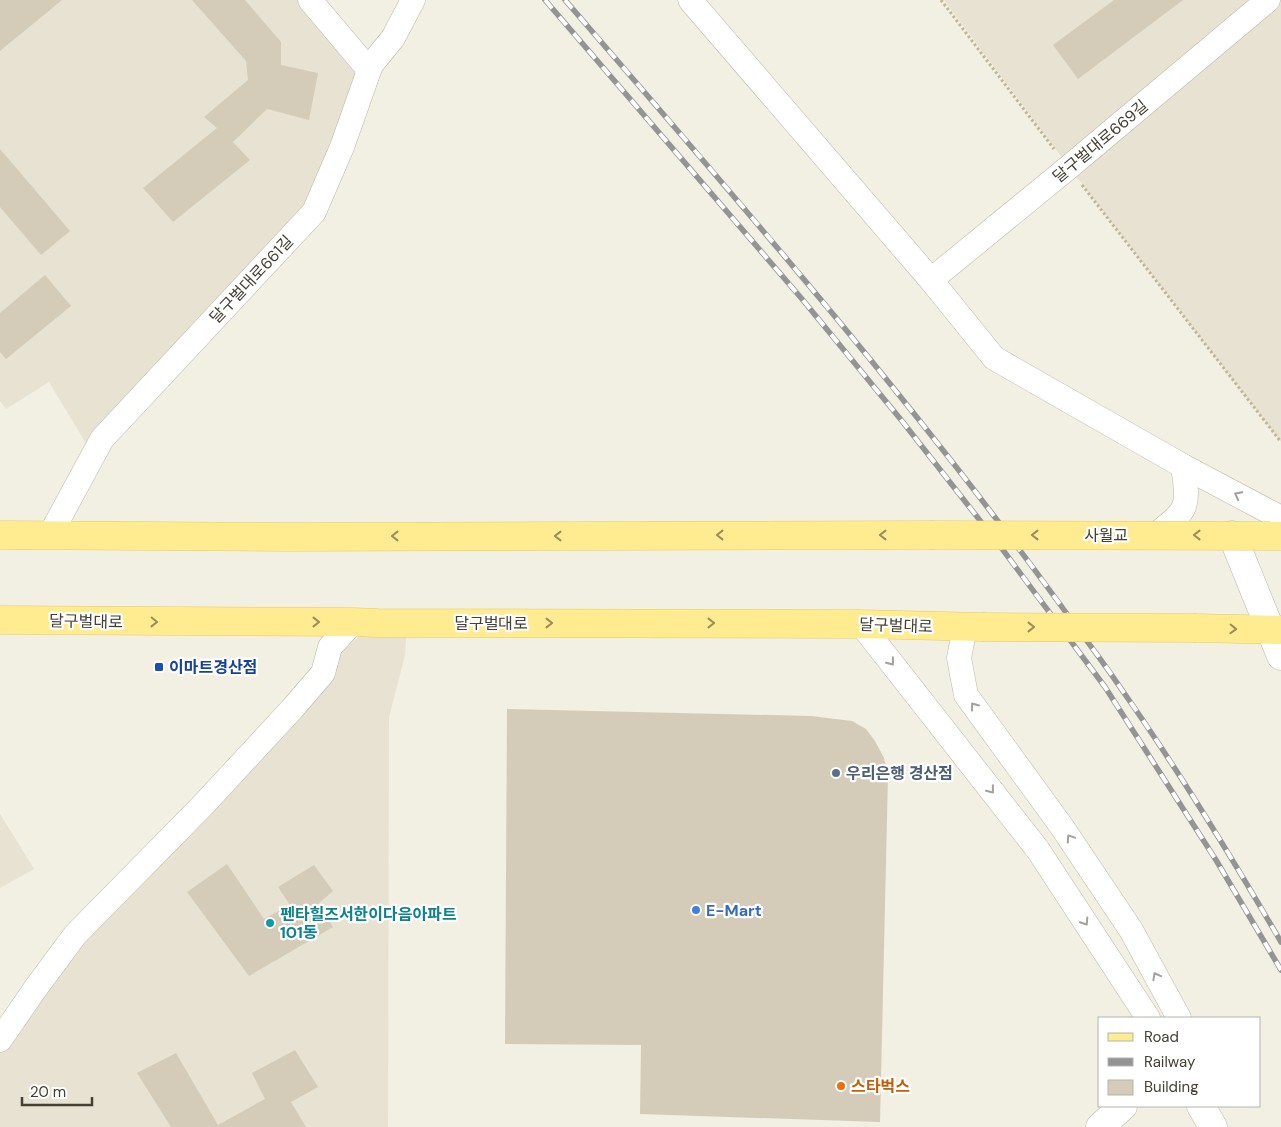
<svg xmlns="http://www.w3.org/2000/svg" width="1281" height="1127" viewBox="0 0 1281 1127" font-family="'DM Sans','Noto Sans KR',sans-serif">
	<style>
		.residential { fill: #e7e2d1 }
		.building { fill: #d4ccb9 }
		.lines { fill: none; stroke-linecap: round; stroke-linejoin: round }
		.minor-casing { stroke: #beb8a6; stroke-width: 25 }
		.tertiary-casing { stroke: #beb8a6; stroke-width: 29 }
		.primary-casing { stroke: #e7cc5d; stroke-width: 29 }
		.path { stroke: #c0b697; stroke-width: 3; stroke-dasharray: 2.5 2.5; stroke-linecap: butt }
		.minor { stroke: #fff; stroke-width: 24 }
		.tertiary { stroke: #fff; stroke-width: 28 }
		.primary { stroke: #ffeb90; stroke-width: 28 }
		.rail-casing { stroke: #949494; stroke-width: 5.5 }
		.rail { stroke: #fff; stroke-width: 4; stroke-dasharray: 11; stroke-linecap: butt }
		.primary-bridge-casing { stroke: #e7cc5d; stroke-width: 29; stroke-linecap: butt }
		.primary-bridge { stroke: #ffeb90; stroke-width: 28 }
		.oneway { stroke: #a2a099 }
		.oneway2 { stroke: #988d5d }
		.transit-dot { fill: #1a4fb4; stroke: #fff; stroke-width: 2 }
		.service-dot { fill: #5c6f8a; stroke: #fff; stroke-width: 2 }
		.shop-dot { fill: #3f7fe0; stroke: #fff; stroke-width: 2 }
		.culture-dot { fill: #0f9aa8; stroke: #fff; stroke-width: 2 }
		.food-dot { fill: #e8710a; stroke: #fff; stroke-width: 2 }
		.labels { text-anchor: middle; stroke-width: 4.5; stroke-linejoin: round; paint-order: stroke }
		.street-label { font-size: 16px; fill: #444033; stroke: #fff }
		.transit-label { font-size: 16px; font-weight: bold; fill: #164399; stroke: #fff; text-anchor: start }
		.service-label { font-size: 16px; font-weight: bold; fill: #4e5e75; stroke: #fff; text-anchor: start }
		.shop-label { font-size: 16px; font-weight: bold; fill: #366cbe; stroke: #fff; text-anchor: start }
		.culture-label { font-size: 16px; font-weight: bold; fill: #0d838f; stroke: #fff; text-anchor: start }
		.food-label { font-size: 16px; font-weight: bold; fill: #c56008; stroke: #fff; text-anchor: start }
	</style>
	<rect width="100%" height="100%" fill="#f2efe3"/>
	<g class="residential">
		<polygon points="0,0 310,0 369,70 314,212 93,455 49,382 6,409 0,401"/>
		<polygon points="944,0 1281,0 1281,442 1069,167"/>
		<polygon points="378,623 407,623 405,655 389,717 388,1127 0,1127 0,1043 75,935 352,642"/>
		<polygon points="0,814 34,869 0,888"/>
	</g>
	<g class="building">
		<polygon points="0,0 62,0 0,51"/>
		<polygon points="192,0 245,0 281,42 281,65 318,73 309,120 267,109 233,142 250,160 173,222 143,188 217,128 204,117 248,80 246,61"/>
		<polygon points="1114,0 1183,0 1078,79 1053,45"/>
		<polygon points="0,149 70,231 41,255 0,207"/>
		<polygon points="45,275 71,306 6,359 0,352 0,313"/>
		<polygon points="507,709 811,716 852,721 866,729 875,741 884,758 888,776 880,1122 640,1114 641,1045 505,1044"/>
		<polygon points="227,864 264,919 290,905 278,887 314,865 333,891 318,904 333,927 249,976 187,892"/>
		<polygon points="295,1050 318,1087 291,1102 306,1127 171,1127 137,1073 176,1053 218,1125 265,1099 252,1073"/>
	</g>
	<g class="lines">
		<g class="minor-casing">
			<g id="minor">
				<polyline points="310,0 369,70"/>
				<polyline points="690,0 931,280 994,358 1183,466 1281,518"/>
				<polyline points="931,280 1069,167 1268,0"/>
				<polyline points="50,535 102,439 314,212 342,147 371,65 393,38 413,0"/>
				<path d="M1155 535C1189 509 1189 508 1183 466"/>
				<polyline points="861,624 1038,850 1148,1018"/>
				<polyline points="965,627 959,658 966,695 1062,827 1131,930 1179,1018"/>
				<polyline points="0,1040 35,989 75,935 203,805 292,709 323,673 330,647 353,622"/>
			</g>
		</g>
		<g class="tertiary-casing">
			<g id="tertiary">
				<polyline points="1232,535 1281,656"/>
				<polyline points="1201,1106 1213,1127"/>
				<polyline points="1100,1127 1123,1106"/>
			</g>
		</g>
		<g class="primary-casing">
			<g id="primary">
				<polyline points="0,535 287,537 931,535"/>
				<polyline points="0,620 353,622 378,623 861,624 982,627"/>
				<polyline points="1196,628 1281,630"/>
			</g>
		</g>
		<g class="path">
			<polyline points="941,0 1054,149"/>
			<polyline points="1082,185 1281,442"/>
		</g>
		<use href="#minor" class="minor"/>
		<use href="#tertiary" class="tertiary"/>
		<use href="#primary" class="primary"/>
		<g class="rail-casing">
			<g id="rail">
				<polyline points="545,0 802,299 902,421 1000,546 1105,687 1216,860 1281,970"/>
				<path d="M565 0C735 197 906 393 1059 603 1080 632 1102 660 1122 690 1179 771 1231 856 1281 942"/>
			</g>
		</g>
		<use href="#rail" class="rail"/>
		<g class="primary-bridge-casing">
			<g id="primary-bridge">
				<polyline points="931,535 1281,536"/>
				<polyline points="982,627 1196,628"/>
			</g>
		</g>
		<use href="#primary-bridge" class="primary-bridge"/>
	</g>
	<defs><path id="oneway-chevron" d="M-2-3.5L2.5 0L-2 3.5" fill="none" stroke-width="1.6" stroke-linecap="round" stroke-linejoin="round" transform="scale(1.25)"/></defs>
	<g class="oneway">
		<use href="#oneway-chevron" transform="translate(1238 495) rotate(-152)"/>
		<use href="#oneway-chevron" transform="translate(891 662) rotate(52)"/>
		<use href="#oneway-chevron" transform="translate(974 706) rotate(-126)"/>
		<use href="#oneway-chevron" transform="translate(991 790) rotate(52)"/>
		<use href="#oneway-chevron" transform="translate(1070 838) rotate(-124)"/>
		<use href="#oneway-chevron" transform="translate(1085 922) rotate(57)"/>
		<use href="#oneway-chevron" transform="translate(1156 976) rotate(-119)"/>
	</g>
	<g class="oneway2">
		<use href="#oneway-chevron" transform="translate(720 535) rotate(180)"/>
		<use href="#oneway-chevron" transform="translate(883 535) rotate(180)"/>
		<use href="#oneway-chevron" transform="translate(1035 535) rotate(-180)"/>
		<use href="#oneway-chevron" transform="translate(1197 535) rotate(-180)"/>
		<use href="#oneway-chevron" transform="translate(395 536) rotate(180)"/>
		<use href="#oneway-chevron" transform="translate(558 536) rotate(180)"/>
		<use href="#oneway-chevron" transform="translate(154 622) rotate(1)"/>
		<use href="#oneway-chevron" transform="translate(316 622)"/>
		<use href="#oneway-chevron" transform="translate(549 623)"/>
		<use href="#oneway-chevron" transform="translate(711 623)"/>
		<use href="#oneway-chevron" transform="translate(1031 627)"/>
		<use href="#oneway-chevron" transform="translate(1233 629) rotate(2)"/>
	</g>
	<rect class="transit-dot" x="154" y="662" width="10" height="10" rx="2.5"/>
	<circle class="service-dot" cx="836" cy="773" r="5"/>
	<circle class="shop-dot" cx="696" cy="910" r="5"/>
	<circle class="culture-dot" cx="270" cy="923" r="5"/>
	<circle class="food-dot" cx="841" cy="1086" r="5"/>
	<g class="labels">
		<g class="street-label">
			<text transform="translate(1100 141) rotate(-40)" y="6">달구벌대로669길</text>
			<text transform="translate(251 279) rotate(-47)" y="6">달구벌대로661길</text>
			<text x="1106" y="541">사월교</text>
			<text transform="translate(86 621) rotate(1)" y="6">달구벌대로</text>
			<text x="491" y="629">달구벌대로</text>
			<text transform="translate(896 625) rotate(2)" y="6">달구벌대로</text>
		</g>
		<g class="transit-label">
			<text x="169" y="673">이마트경산점</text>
		</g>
		<g class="service-label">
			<text x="846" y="779">우리은행 경산점</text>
		</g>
		<g class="shop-label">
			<text x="706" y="916">E-Mart</text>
		</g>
		<g class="culture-label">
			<text x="280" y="920">펜타힐즈서한이다음아파트<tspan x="280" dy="18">101동</tspan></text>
		</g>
		<g class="food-label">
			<text x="851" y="1092">스타벅스</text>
		</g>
	</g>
	<rect x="1098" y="1017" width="162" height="90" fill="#ffffff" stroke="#b4b3ad"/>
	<rect x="1108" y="1033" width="25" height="8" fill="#ffeb90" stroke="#b4b3ad"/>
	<text x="1144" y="1042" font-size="15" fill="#444033">Road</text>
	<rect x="1108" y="1058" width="25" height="8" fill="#949494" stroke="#b4b3ad"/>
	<text x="1144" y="1067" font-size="15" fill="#444033">Railway</text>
	<rect x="1108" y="1080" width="25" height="15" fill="#d4ccb9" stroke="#b4b3ad"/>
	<text x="1144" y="1092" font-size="15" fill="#444033">Building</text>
	<path d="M22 1097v8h70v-8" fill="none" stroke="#444033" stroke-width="2.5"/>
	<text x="30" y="1097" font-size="15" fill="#444033" stroke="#ffffff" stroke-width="4" paint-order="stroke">20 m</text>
</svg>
